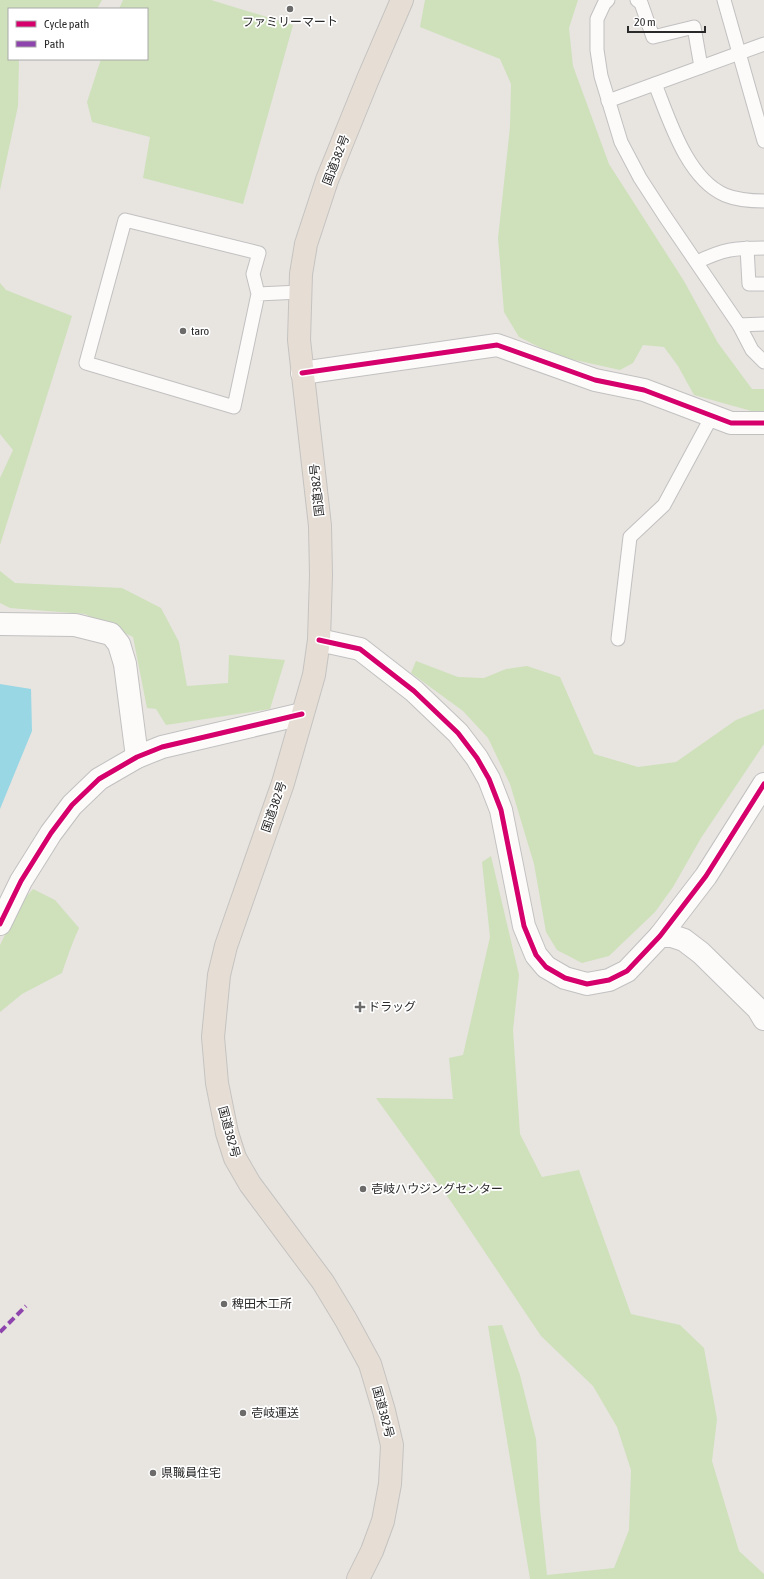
<svg xmlns="http://www.w3.org/2000/svg" width="764" height="1579" viewBox="0 0 764 1579" font-family="'Asap Condensed','Noto Sans JP',sans-serif">
	<style>
		.green { fill: #cee1bb }
		.water { fill: #99d7e4 }
		.lines { fill: none; stroke-linecap: round; stroke-linejoin: round }
		.service-casing { stroke: #c2c1c1; stroke-width: 15 }
		.minor-casing { stroke: #c2c1c1; stroke-width: 24 }
		.trunk-casing { stroke: #c4c3c1; stroke-width: 24 }
		.service { stroke: #fcfbfa; stroke-width: 13 }
		.minor { stroke: #fcfbfa; stroke-width: 22 }
		.trunk { stroke: #e6ded4; stroke-width: 22 }
		.quiet { stroke: #8e44ad; stroke-width: 4; stroke-dasharray: 8 4; stroke-linecap: butt }
		.cycleway-casing { stroke: #fff; stroke-width: 8 }
		.cycleway { stroke: #d6006c; stroke-width: 5 }
		.poi-dot { fill: #6c6b6a; stroke: #fff; stroke-width: 1.5 }
		.labels { text-anchor: middle; stroke-width: 3.5; stroke-linejoin: round; paint-order: stroke }
		.poi-label { font-size: 12px; fill: #2a2a2a; stroke: #fff; text-anchor: start }
		.street-label { font-size: 12px; fill: #2a2a2a; stroke: #fff }
	</style>
	<rect width="100%" height="100%" fill="#e8e4e0"/>
	<g class="green">
		<polygon points="0,0 102,0 97,9 9,9 9,59 19,59 18,106 0,190"/>
		<polygon points="123,0 211,0 293,25 243,204 143,178 150,137 92,122 87,102 101,59 147,59 147,9 119,9"/>
		<polygon points="425,0 578,0 569,28 573,66 609,164 684,281 718,343 752,389 764,389 764,413 755,412 694,395 678,366 664,347 643,345 633,363 620,370 557,356 519,337 504,312 498,238 510,127 511,84 500,59 420,27"/>
		<polygon points="0,283 6,290 72,316 0,545 0,478 13,450 0,434"/>
		<polygon points="0,571 15,583 122,588 161,608 179,642 187,686 228,683 229,655 285,660 270,709 166,725 156,709 147,708 133,637 85,614 10,608 0,603"/>
		<polygon points="416,661 458,677 484,678 506,669 527,666 560,677 594,754 638,767 676,762 736,720 764,709 764,744 701,838 673,887 655,912 609,956 582,963 557,950 546,932 534,864 510,784 488,738 463,711 411,673"/>
		<polygon points="491,856 519,975 513,1030 520,1134 542,1177 579,1170 631,1314 680,1325 704,1348 717,1419 712,1461 739,1551 764,1574 764,1579 530,1579 488,1326 502,1325 520,1375 536,1439 540,1509 547,1575 614,1568 629,1530 631,1470 617,1427 593,1386 541,1336 452,1203 376,1098 453,1099 449,1058 463,1055 490,937 482,862"/>
		<path d="M33 889 55 900 79 928C72 943 67 958 62 973L22 994 0 1012V945L20 904Z"/>
	</g>
	<polygon class="water" points="0,684 31,689 32,731 0,809"/>
	<g class="lines">
		<g class="service-casing">
			<g id="service">
				<polyline points="608,0 604,4 597,19 597,50 601,76 621,142 640,178 664,215 739,325 752,350 764,362"/>
				<polyline points="637,0 641,3 653,37 694,27 701,67"/>
				<polyline points="724,0 764,141"/>
				<path d="M655 84C669 119 687 179 725 195 737 200 751 201 764 201"/>
				<polyline points="608,101 764,44"/>
				<polyline points="747,248 749,284 764,284"/>
				<path d="M697 262C724 249 734 248 764 248"/>
				<polyline points="258,294 253,274 259,253 125,220 86,363 234,407 258,294 300,292"/>
				<polyline points="739,325 764,324"/>
				<polyline points="618,639 630,537 664,505 712,416"/>
			</g>
		</g>
		<g class="minor-casing">
			<g id="minor">
				<polyline points="302,373 497,345 595,380 644,390 731,423 764,423"/>
				<polyline points="0,624 75,625 111,634 119,644 125,664 137,757"/>
				<polyline points="319,640 360,649 414,691 458,733 477,758 489,779 501,810 524,926 536,955 546,967 565,978 587,984 609,980 627,971 660,936 706,876 764,784"/>
				<polyline points="0,924 21,881 51,833 72,805 99,779 137,757 162,747 302,714"/>
				<polyline points="660,936 672,936 684,940 701,953 758,1009 764,1019"/>
			</g>
		</g>
		<g class="trunk-casing">
			<polyline id="trunk" points="358,1579 372,1551 383,1521 390,1484 392,1445 384,1411 370,1364 346,1320 323,1282 250,1184 235,1158 227,1133 217,1083 213,1037 219,975 226,946 283,783 314,675 319,640 321,575 320,526 299,340 301,274 306,244 327,180 368,79 402,0"/>
		</g>
		<use href="#service" class="service"/>
		<use href="#minor" class="minor"/>
		<use href="#trunk" class="trunk"/>
		<polyline class="quiet" points="0,1332 26,1306"/>
		<g class="cycleway-casing">
			<g id="cycleway">
				<polyline points="302,373 497,345 595,380 644,390 731,423 764,423"/>
				<polyline points="319,640 360,649 414,691 458,733 477,758 489,779 501,810 524,926 536,955 546,967 565,978 587,984 609,980 627,971 660,936 706,876 764,784"/>
				<polyline points="0,924 21,881 51,833 72,805 99,779 137,757 162,747 302,714"/>
			</g>
		</g>
		<use href="#cycleway" class="cycleway"/>
	</g>
	<g class="poi-dot">
		<circle cx="290" cy="9" r="4"/>
		<circle cx="183" cy="331" r="4"/>
		<path d="M358 1001h4v4h4v4h-4v4h-4v-4h-4v-4h4z"/>
		<circle cx="363" cy="1189" r="4"/>
		<circle cx="224" cy="1304" r="4"/>
		<circle cx="243" cy="1413" r="4"/>
		<circle cx="153" cy="1473" r="4"/>
	</g>
	<g class="labels">
		<g class="poi-label">
			<text x="290" y="26" text-anchor="middle">ファミリーマート</text>
			<text x="191" y="335">taro</text>
			<text x="368" y="1011">ドラッグ</text>
			<text x="371" y="1193">壱岐ハウジングセンター</text>
			<text x="232" y="1308">稗田木工所</text>
			<text x="251" y="1417">壱岐運送</text>
			<text x="161" y="1477">県職員住宅</text>
		</g>
		<g class="street-label">
			<text transform="translate(336 160) rotate(-69)" y="4">国道382号</text>
			<text transform="translate(317 490) rotate(-96)" y="4">国道382号</text>
			<text transform="translate(274 807) rotate(-71)" y="4">国道382号</text>
			<text transform="translate(229 1132) rotate(75)" y="4">国道382号</text>
			<text transform="translate(383 1412) rotate(75)" y="4">国道382号</text>
		</g>
	</g>
	<rect x="8" y="8" width="140" height="52" fill="#ffffff" stroke="#aaaaaa"/>
	<rect x="16" y="21" width="20" height="6" fill="#d6006c" stroke="#aaaaaa"/>
	<text x="44" y="28" font-size="12" fill="#2a2a2a">Cycle path</text>
	<rect x="16" y="41" width="20" height="6" fill="#8e44ad" stroke="#aaaaaa"/>
	<text x="44" y="48" font-size="12" fill="#2a2a2a">Path</text>
	<path d="M628 26v6h77v-6" fill="none" stroke="#2a2a2a" stroke-width="2"/>
	<text x="634" y="26" font-size="12" fill="#2a2a2a" stroke="#ffffff" stroke-width="3" paint-order="stroke">20 m</text>
</svg>
